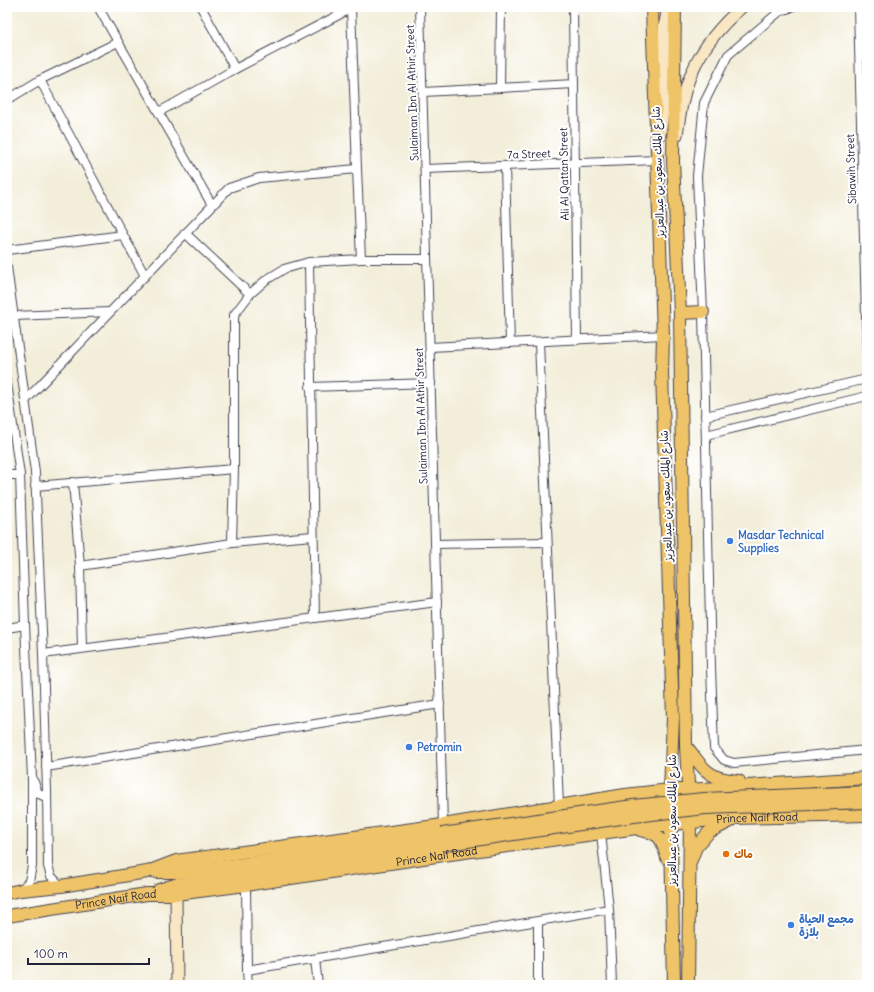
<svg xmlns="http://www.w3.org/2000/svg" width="874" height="992" viewBox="0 0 874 992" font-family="Delius,'Playpen Sans Arabic',sans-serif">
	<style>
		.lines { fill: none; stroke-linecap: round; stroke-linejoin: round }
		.street-casing { stroke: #414153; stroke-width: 10 }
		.secondary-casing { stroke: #414153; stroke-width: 13 }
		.primary-casing { stroke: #414153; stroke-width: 14 }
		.street { stroke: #fff; stroke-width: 8 }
		.secondary { stroke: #f9e7c3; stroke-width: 11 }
		.primary { stroke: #efc469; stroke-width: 12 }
		.primary-bridge-casing { stroke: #414153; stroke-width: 14; stroke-linecap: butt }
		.primary-bridge { stroke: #efc469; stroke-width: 12 }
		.shop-dot { fill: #3f7fe0; stroke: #fff; stroke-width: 1.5 }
		.food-dot { fill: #e8710a; stroke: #fff; stroke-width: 1.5 }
		.labels { text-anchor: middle; stroke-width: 4; stroke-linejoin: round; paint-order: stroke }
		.street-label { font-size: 11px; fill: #22223b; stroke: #fff }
		.shop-label { font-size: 11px; font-weight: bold; fill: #366cbe; stroke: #fff; text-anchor: start }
		.food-label { font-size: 11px; font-weight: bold; fill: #c56008; stroke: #fff; text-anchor: start }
	</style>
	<rect width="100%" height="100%" fill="#fff"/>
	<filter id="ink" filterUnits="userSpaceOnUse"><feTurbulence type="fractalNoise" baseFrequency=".025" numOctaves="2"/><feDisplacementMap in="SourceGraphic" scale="8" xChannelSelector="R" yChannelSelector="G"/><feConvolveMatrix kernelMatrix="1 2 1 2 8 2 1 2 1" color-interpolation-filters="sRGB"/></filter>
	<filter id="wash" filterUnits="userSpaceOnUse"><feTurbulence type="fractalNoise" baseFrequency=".012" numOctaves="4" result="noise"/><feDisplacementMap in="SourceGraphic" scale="16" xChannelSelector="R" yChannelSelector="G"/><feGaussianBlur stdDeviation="0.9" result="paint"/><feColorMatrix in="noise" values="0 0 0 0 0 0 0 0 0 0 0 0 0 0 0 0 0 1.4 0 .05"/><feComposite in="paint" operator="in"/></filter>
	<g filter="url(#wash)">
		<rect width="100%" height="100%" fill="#f3eed9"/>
	</g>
	<g filter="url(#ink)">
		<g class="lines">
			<g class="street-casing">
				<g id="street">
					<polyline points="98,7 212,205"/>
					<polyline points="201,7 235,69"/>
					<polyline points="420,7 443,825"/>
					<polyline points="573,7 577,340"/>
					<polyline points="792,7 779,12 728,55 704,103 697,176 703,312 711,668 714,748 724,760 734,763 867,750"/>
					<polyline points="858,7 867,355"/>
					<polyline points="351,8 357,169 361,259"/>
					<polyline points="40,80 145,276"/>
					<polyline points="500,88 501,7"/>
					<polyline points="423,92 574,84"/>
					<polyline points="7,100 40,80 118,42"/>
					<polyline points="159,112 235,69 354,7"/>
					<polyline points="505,166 510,343"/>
					<polyline points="425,169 657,160"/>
					<polyline points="185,233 250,294"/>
					<polyline points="7,250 123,235"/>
					<polyline points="309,262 315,618"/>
					<polyline points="7,267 35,472 43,654 47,791 48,866 51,876 61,886"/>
					<polyline points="14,316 110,312"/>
					<polyline points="539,342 559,806"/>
					<polyline points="430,347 663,335"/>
					<polyline points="7,383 20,475 25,625 32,778 32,866 29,881 21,890"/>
					<polyline points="310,387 431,383"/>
					<polyline points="25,401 229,188 259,178 357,169"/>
					<polyline points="705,416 867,379"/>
					<polyline points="706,435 867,396"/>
					<polyline points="7,475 20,475"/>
					<polyline points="73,482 80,566 82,648"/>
					<polyline points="35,486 234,469"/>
					<polyline points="232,543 234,469 234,315 250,294 266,280 284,269 309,262 361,259 427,259"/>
					<polyline points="435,544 547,542"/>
					<polyline points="80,566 232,543 313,536"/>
					<polyline points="7,628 25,625"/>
					<polyline points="43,654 437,602"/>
					<polyline points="46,767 440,704"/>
					<path d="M34 782C37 791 37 795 47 797"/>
					<polyline points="601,833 609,909 612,985"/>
					<polyline points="246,885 247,970 248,985"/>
					<polyline points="538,921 538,985"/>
					<polyline points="315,959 318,985"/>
					<polyline points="247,970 609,909"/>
				</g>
			</g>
			<g class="secondary-casing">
				<g id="secondary">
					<polyline points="660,135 664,105 664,27 667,13 670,7"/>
					<path d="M677 135C680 114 683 92 692 72 703 47 721 25 742 7"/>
					<polyline points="176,894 177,985"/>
				</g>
			</g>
			<g class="primary-casing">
				<g id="primary">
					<polyline points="652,7 663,335 662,372 673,718 670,790 674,985"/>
					<polyline points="675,7 673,161 680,313 686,746 690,823 688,985"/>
					<polyline points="680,313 703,312"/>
					<path d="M686 746C696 758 704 774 720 778 726 780 733 780 739 781"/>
					<path d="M640 830C661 833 662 839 667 858"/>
					<polyline points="691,860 696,847 709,832 731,821"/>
					<polyline points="156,872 177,872 244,864 442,834"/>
					<polyline points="159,890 178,884 441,845"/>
					<polyline points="7,893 21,890 61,886 147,872 176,861 443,825 625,795 670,790 688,790 867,778"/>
					<path id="s1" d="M7 916 147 894H176L246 885 443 855 601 833 644 827 732 818 867 815"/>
				</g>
			</g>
			<use href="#street" class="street"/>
			<use href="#secondary" class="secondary"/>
			<use href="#primary" class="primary"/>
			<g class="primary-bridge-casing">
				<g id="primary-bridge">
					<polyline points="442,834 633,806 704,799 867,792"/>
					<polyline points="441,845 634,816 705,808 867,802"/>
				</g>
			</g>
			<use href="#primary-bridge" class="primary-bridge"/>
		</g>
	</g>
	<g class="shop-dot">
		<circle cx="730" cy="541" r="4"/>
		<circle cx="409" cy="747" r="4"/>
		<circle cx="791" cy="925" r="4"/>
	</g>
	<circle class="food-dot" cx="726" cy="854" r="4"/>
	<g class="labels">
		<g class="street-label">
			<text transform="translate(412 93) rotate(-92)" y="4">Sulaiman Ibn Al Athir Street</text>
			<text transform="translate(529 154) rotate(-2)" y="4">7a Street</text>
			<text transform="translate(851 169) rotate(-92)" y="4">Sibawih Street</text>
			<text transform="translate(658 172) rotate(-92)" y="4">شارع الملك سعود بن عبدالعزيز</text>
			<text transform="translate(564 174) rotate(-91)" y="4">Ali Al Qattan Street</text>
			<text transform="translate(421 416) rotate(-92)" y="4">Sulaiman Ibn Al Athir Street</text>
			<text transform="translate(666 496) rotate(-92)" y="4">شارع الملك سعود بن عبدالعزيز</text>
			<text dy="4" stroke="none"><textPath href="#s1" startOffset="757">Prince Naif Road</textPath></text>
			<text transform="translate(672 820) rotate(-90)" y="4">شارع الملك سعود بن عبدالعزيز</text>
			<text dy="4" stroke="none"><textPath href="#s1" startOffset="434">Prince Naif Road</textPath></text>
			<text dy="4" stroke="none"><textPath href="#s1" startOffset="110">Prince Naif Road</textPath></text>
		</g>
		<g class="shop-label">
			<text x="738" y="539">Masdar Technical<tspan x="738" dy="13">Supplies</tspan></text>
			<text x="417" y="751">Petromin</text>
			<text x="799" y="923">مجمع الحياة<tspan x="799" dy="13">بلازة</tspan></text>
		</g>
		<g class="food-label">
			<text x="734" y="858">ماك</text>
		</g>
	</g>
	<rect width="874" height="992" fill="none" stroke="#fff" stroke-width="24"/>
	<path d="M28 958v6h121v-6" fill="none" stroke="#22223b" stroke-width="2"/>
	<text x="34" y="958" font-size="12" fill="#22223b" stroke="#ffffff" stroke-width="3" paint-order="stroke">100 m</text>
</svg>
